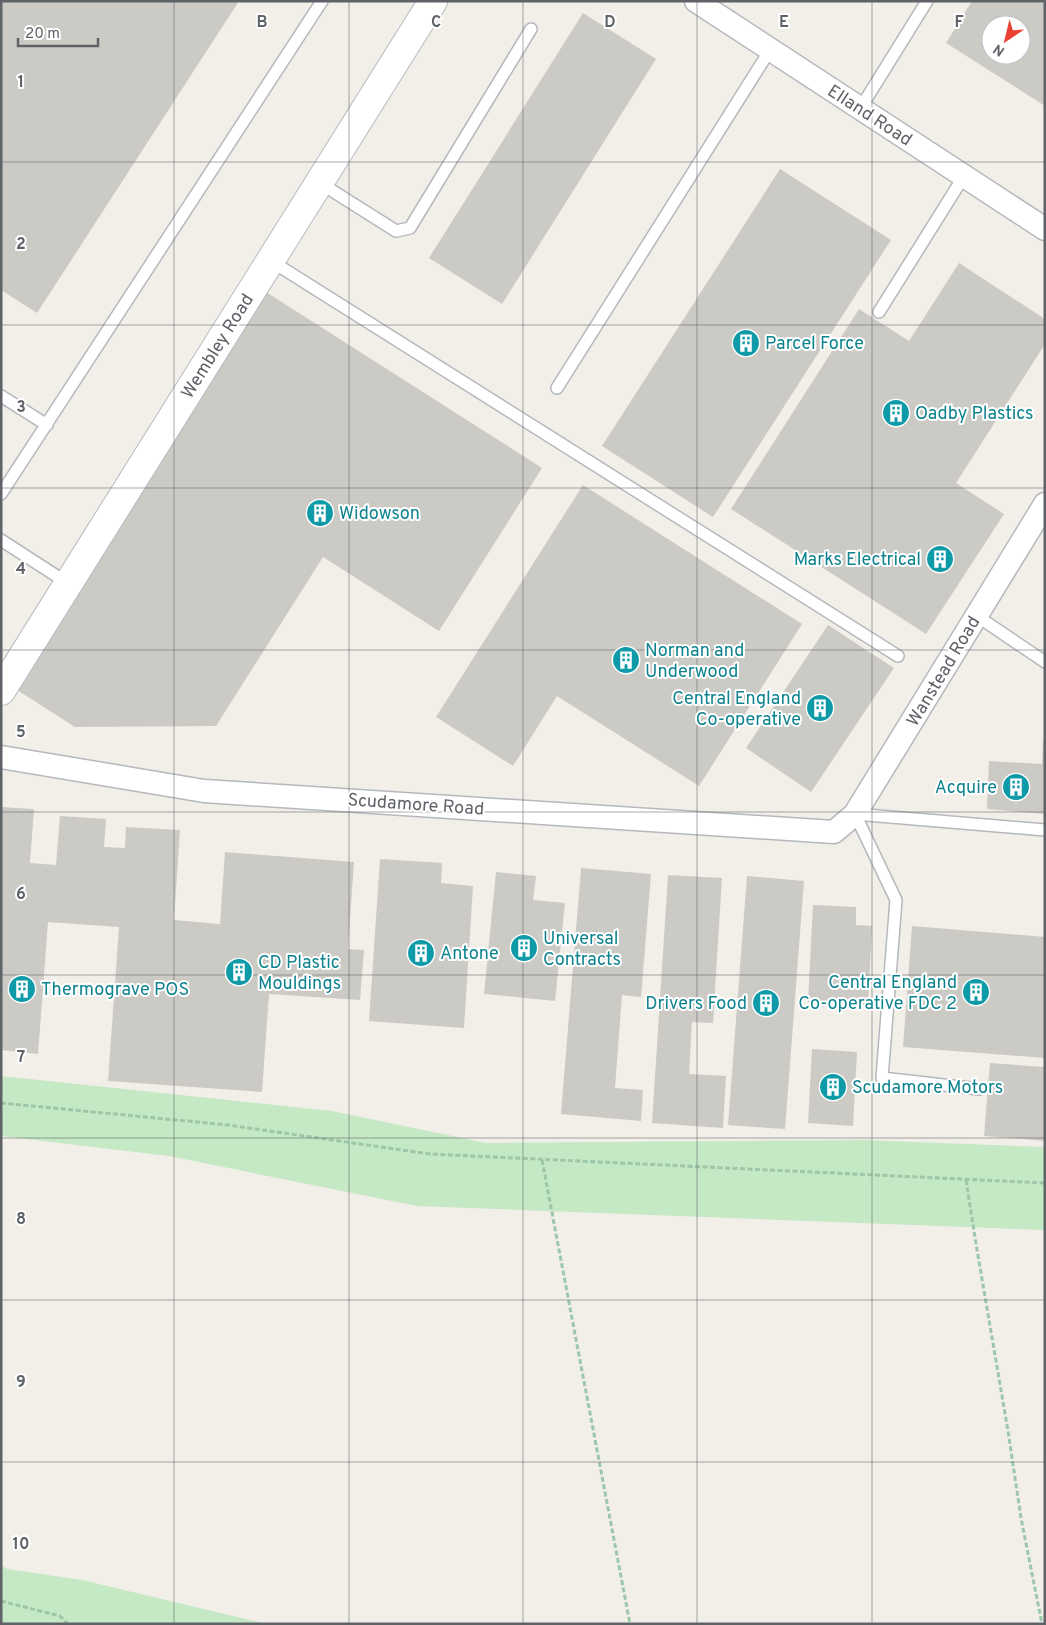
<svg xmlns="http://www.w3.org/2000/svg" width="1046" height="1625" viewBox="0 0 1046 1625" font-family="Overpass,sans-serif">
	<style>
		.green { fill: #c5e8c5 }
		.building { fill: #cccac5; fill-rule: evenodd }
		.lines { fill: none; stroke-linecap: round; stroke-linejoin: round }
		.lane-casing { stroke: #b5b8bc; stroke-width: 14 }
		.street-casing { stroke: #b5b8bc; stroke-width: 25 }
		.secondary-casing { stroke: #b6babf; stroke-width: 30 }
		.path { stroke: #9cc7a9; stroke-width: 3; stroke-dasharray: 5 2.5; stroke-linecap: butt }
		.lane { stroke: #fff; stroke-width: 11 }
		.street { stroke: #fff; stroke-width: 22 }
		.secondary { stroke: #fff; stroke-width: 28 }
		.grid { fill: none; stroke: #5f6368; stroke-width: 1; stroke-opacity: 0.55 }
		.labels { text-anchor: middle; stroke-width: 4; stroke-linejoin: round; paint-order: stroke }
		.street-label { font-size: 18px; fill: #5f6368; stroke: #fff }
		.culture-label { font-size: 18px; fill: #0d838f; stroke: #fff; text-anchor: start }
		.grid-label { font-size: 16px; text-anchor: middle; font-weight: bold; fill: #5f6368; stroke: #fff; stroke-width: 4; stroke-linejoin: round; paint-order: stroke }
	</style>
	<rect width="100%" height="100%" fill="#f1efe8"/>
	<g class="green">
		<polygon points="1,1076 332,1111 486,1143 863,1140 1045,1147 1045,1230 417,1206 169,1156 1,1136"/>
		<polygon points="1,1565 7,1569 82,1580 267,1624 1,1624"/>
	</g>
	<g class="building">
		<polygon points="1,1 239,1 37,313 1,290"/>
		<path d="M972 1H1045V106L946 43ZM991 25H1021V55H991Z"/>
		<polygon points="583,13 656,59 502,304 429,258"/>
		<polygon points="780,169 891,240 713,517 602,446"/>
		<polygon points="959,263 1045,319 1045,344 956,483 1004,514 926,634 731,509 859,309 909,341"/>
		<polygon points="266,292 542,468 439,631 323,557 216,726 75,727 14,688"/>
		<polygon points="583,485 802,624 699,786 557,696 513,766 436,717"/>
		<polygon points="828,625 894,668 811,792 746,748"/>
		<polygon points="1043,741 1045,741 1045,814 987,809 989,761 1042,764"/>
		<polygon points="1,807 34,809 30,863 56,865 60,816 106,819 104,847 125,848 126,827 180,830 174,920 220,924 225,852 354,862 348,949 364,950 360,1000 269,994 262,1092 108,1081 119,927 48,922 38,1054 1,1050"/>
		<polygon points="380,859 442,863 441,883 473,886 464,1028 369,1021"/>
		<polygon points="581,868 651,874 641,997 622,995 615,1088 643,1090 641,1121 561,1114"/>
		<polygon points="496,872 536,876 533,900 565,903 555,1001 484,994"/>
		<polygon points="668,875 722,878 713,1023 692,1022 689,1074 726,1076 723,1128 652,1123"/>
		<polygon points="747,876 804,881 785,1129 728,1125"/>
		<polygon points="813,905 856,907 856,925 872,926 868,1005 808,1002"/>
		<polygon points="912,926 1045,937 1045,1058 903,1047"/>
		<polygon points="812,1049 857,1052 853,1126 808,1123"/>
		<polygon points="990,1063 1045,1067 1045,1141 984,1136"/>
	</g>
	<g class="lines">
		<g class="lane-casing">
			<g id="lane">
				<polyline points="860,109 927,1"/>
				<polyline points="320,183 396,231 410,228 531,29"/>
				<polyline points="271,261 898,656"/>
				<polyline points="879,312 964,176"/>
				<polyline points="557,388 770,50"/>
				<polyline points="1,396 47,425"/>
				<polyline points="1,494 322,1"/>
				<polyline points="1,540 69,584"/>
				<polyline points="977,616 1045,662"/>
				<polyline points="855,814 896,900 882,1078 979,1089"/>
				<polyline points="855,814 1045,830"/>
			</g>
		</g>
		<g class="street-casing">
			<g id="street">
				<polyline points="696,1 1045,229"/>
				<polyline points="1,757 204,791 834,832 855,814 1045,504"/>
			</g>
		</g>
		<g class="secondary-casing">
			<polyline id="secondary" points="1,691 433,1"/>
		</g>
		<g class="path">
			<polyline points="1,1103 228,1125 430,1154 1045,1183"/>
			<polyline points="542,1160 630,1624"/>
			<polyline points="966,1180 976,1244 1008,1431 1021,1518 1042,1624"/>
			<polyline points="1,1601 60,1616 68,1624"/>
		</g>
		<use href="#lane" class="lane"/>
		<use href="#street" class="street"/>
		<use href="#secondary" class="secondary"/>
	</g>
	<path class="grid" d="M174 1V1624M349 1V1624M523 1V1624M697 1V1624M872 1V1624M1 162H1045M1 325H1045M1 488H1045M1 650H1045M1 812H1045M1 975H1045M1 1138H1045M1 1300H1045M1 1462H1045"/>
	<defs>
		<g id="building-disc" transform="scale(1.4375)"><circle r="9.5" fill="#0f9aa8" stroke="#fff"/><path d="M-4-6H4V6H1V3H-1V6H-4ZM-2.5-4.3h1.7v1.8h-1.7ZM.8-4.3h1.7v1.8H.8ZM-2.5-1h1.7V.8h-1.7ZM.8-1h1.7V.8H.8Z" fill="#fff"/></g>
	</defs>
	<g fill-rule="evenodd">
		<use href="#building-disc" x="746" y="343"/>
		<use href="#building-disc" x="896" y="413"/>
		<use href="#building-disc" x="320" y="513"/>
		<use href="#building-disc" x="940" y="559"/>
		<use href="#building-disc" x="626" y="660"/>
		<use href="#building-disc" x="820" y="708"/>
		<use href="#building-disc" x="1016" y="787"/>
		<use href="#building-disc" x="524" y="948"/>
		<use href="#building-disc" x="421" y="953"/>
		<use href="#building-disc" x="239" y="972"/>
		<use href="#building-disc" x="22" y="989"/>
		<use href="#building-disc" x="976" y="992"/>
		<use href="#building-disc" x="766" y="1003"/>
		<use href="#building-disc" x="833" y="1087"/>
	</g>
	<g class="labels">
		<g class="street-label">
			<text transform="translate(870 115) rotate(33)" y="6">Elland Road</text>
			<text transform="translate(217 346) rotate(-58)" y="6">Wembley Road</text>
			<text transform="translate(943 671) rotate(-59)" y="6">Wanstead Road</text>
			<text transform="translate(416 804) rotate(4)" y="6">Scudamore Road</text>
		</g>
		<g class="culture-label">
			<text x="765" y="349">Parcel Force</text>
			<text x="915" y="419">Oadby Plastics</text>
			<text x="339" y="519">Widowson</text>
			<text x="921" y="565" text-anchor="end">Marks Electrical</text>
			<text x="645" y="656">Norman and<tspan x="645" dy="21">Underwood</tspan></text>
			<text x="801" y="704" text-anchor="end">Central England<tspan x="801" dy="21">Co-operative</tspan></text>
			<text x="997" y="793" text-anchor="end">Acquire</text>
			<text x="543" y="944">Universal<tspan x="543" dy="21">Contracts</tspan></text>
			<text x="440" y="959">Antone</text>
			<text x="258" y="968">CD Plastic<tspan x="258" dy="21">Mouldings</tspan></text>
			<text x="957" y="988" text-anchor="end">Central England<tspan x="957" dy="21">Co-operative FDC 2</tspan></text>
			<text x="41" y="995">Thermograve POS</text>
			<text x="747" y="1009" text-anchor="end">Drivers Food</text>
			<text x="852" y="1093">Scudamore Motors</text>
		</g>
	</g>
	<g class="grid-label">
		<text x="262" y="27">B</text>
		<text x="436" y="27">C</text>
		<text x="610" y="27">D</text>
		<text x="784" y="27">E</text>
		<text x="959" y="27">F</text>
		<text x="21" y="87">1</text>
		<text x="21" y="249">2</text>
		<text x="21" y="412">3</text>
		<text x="21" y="574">4</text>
		<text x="21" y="737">5</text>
		<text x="21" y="899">6</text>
		<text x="21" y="1062">7</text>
		<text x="21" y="1224">8</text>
		<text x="21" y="1387">9</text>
		<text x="21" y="1549">10</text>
	</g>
	<rect width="1046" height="1625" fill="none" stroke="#5f6368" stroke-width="5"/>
	<g transform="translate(1006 40) rotate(215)"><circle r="24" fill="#ffffff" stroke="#bfc1c3"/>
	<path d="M0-4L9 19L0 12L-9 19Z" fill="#ea4335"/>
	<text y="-8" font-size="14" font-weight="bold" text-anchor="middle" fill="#5f6368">N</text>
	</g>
	<path d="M18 38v8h80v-8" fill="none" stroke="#5f6368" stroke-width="2.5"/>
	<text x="25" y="38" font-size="15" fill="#5f6368" stroke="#ffffff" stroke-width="4" paint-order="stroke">20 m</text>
</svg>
